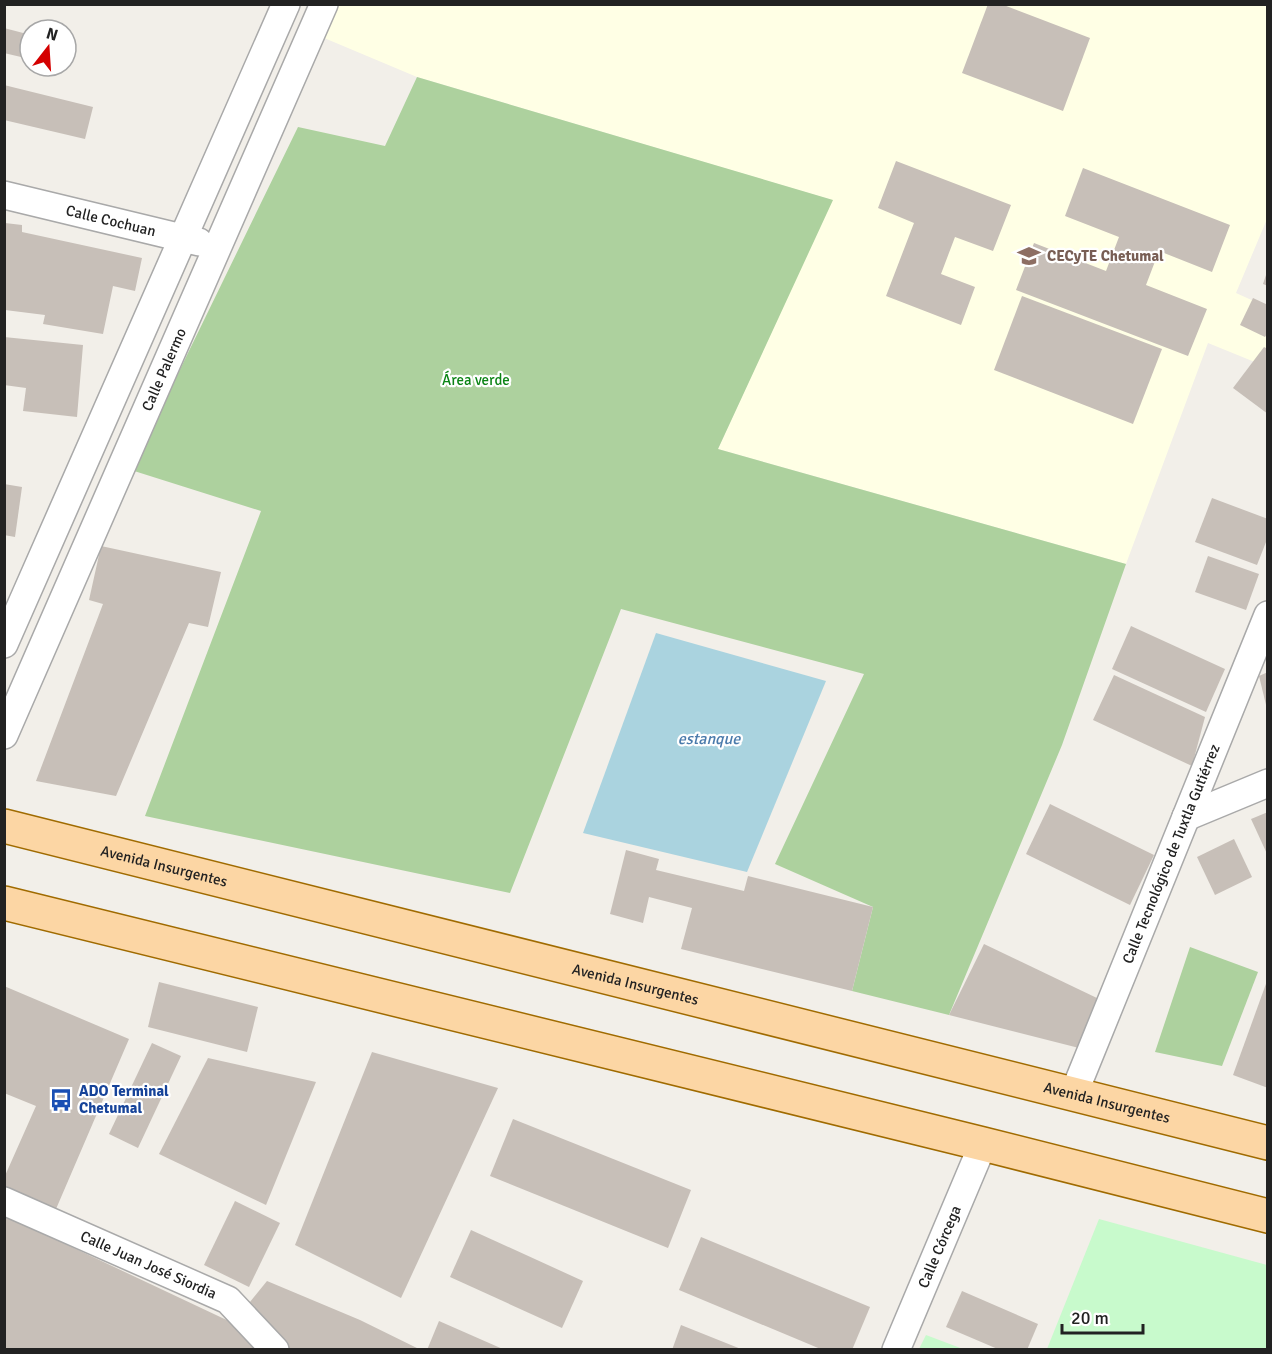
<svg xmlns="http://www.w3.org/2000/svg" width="1272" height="1354" viewBox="0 0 1272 1354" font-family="Signika,sans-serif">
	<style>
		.education { fill: #ffffe5 }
		.forest { fill: #add19e }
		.park { fill: #c8facc }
		.water { fill: #aad3df }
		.building { fill: #c7bfb8 }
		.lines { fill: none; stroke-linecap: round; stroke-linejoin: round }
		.minor-casing { stroke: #a9a9a9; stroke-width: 30 }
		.major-casing { stroke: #a06b00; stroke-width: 36 }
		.minor { stroke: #fff; stroke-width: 27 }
		.major { stroke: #fcd6a4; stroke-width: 33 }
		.labels { text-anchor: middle; stroke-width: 4.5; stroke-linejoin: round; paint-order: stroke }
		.street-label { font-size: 15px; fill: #222; stroke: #fff }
		.education-label { font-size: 15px; font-weight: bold; fill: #785e54; stroke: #fff; text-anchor: start }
		.park-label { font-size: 15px; fill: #0c8416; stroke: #fff }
		.transit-label { font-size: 15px; font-weight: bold; fill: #164399; stroke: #fff; text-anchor: start }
		.water-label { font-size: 16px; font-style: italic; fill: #4a7aab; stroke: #fff }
	</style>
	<rect width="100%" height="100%" fill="#f2efe9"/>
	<polygon class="education" points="332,4 1267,5 1267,219 1236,293 1267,307 1267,367 1208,343 1126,564 718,449 832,200 417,77 317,35"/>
	<g class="forest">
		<polygon points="417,77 833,200 718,449 1126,564 1062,745 949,1015 852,991 873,907 775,864 864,674 621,609 510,893 145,816 261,511 131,470 298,127 385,146"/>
		<polygon points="1190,947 1258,972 1222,1066 1155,1052"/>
	</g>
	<g class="park">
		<polygon points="1099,1219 1267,1265 1267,1349 1047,1349"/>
		<polygon points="926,1335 963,1349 919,1349"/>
	</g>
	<polygon class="water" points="656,633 826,681 747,872 583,833"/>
	<g class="building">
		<polygon points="988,4 1001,4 1090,38 1063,111 962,73"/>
		<polygon points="4,28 27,34 21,57 4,53"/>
		<polygon points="4,85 93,107 85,139 4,120"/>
		<polygon points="896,161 1011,205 993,251 955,237 941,274 975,287 961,325 886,296 914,223 878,208"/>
		<polygon points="1083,168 1230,225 1212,272 1159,251 1146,285 1207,309 1188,356 1016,290 1034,243 1106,271 1119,237 1065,216"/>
		<polygon points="5,223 22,225 22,232 142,258 135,291 113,286 103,334 43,324 45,315 5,310"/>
		<polygon points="1267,272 1268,272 1268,286 1263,284"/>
		<polygon points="1022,296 1162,349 1133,424 994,370"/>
		<polygon points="1253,298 1268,305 1268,332 1265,337 1240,325"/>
		<polygon points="4,337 83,345 77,417 23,411 26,388 4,385"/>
		<polygon points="1264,347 1268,349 1268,414 1233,388"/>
		<polygon points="4,484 22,487 15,537 4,535"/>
		<polygon points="1212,498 1268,519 1268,537 1257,565 1195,542"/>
		<polygon points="101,546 221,572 208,627 189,623 116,796 36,781 103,604 89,600"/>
		<polygon points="1208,556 1259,574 1246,610 1195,592"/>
		<polygon points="1131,626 1225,669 1206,712 1112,669"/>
		<polygon points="1268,672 1268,709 1267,709 1259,676"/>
		<polygon points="1114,675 1205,717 1192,766 1093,720"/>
		<polygon points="1050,804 1154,855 1130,905 1026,854"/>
		<polygon points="1268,812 1268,856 1251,819"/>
		<polygon points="1234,839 1252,877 1215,895 1197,857"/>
		<polygon points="626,850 659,859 656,870 744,891 748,876 873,907 852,991 681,949 692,908 649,897 643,923 610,914"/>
		<polygon points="984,944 1099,999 1079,1048 949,1015"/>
		<polygon points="1267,981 1268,981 1268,1088 1233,1075"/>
		<polygon points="159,982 258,1007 247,1052 148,1027"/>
		<polygon points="4,986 129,1039 53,1216 4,1195 4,1178 36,1106 4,1093"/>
		<polygon points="152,1043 181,1056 138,1148 109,1134"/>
		<polygon points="372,1052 498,1088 401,1298 295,1245"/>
		<polygon points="208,1058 316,1082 266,1205 159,1154"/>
		<polygon points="513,1119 691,1190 668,1248 490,1176"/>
		<polygon points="235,1201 280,1223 249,1287 204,1265"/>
		<polygon points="4,1215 233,1323 267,1281 360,1320 421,1350 4,1350"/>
		<polygon points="471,1230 583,1281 562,1328 450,1277"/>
		<polygon points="701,1237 870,1307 852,1350 823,1350 679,1290"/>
		<polygon points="962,1291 1038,1324 1027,1350 1000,1350 946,1327"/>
		<polygon points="439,1321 505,1350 427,1350"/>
		<polygon points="681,1325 741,1349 741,1350 672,1350"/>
	</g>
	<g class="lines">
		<g class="minor-casing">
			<g id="minor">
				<path id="s1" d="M4 195 199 242"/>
				<polyline points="4,644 286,4"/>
				<path id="s2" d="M4 735 324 4"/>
				<polyline points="1186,817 1268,783"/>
				<path id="s3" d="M1074 1093 1268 615"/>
				<path id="s4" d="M4 1201 228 1300 275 1350"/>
				<path id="s5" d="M896 1350 983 1144"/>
			</g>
		</g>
		<g class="major-casing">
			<g id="major">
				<path id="s6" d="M4 826 1268 1143"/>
				<polyline points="4,903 983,1144 1268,1216"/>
			</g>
		</g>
		<use href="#minor" class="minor"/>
		<use href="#major" class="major"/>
	</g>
	<defs>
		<g id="school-bare" transform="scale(1.8)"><path d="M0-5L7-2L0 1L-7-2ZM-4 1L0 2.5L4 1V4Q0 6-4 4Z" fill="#8d6e63" stroke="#fff" stroke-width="2.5" paint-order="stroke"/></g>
		<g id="bus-bare" transform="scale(1.8)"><path d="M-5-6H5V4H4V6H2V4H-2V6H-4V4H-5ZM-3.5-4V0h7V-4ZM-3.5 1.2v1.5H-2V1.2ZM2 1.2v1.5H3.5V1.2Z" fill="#1a4fb4" stroke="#fff" stroke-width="2.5" paint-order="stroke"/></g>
	</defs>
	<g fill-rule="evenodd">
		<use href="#school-bare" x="1029" y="256"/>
		<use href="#bus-bare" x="61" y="1100"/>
	</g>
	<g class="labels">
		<g class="street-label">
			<text dy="5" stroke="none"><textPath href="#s1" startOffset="110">Calle Cochuan</textPath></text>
			<text dy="5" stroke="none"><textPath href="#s2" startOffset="399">Calle Palermo</textPath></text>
			<text dy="5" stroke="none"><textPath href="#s3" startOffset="258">Calle Tecnológico de Tuxtla Gutiérrez</textPath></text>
			<text dy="5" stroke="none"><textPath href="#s6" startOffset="165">Avenida Insurgentes</textPath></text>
			<text dy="5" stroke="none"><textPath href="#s6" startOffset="651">Avenida Insurgentes</textPath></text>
			<text dy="5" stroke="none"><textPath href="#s6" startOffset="1137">Avenida Insurgentes</textPath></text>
			<text dy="5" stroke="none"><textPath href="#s5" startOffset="112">Calle Córcega</textPath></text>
			<text dy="5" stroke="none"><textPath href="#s4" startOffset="158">Calle Juan José Siordia</textPath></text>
		</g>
		<g class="education-label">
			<text x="1047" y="261">CECyTE Chetumal</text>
		</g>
		<g class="park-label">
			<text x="476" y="385">Área verde</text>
		</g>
		<g class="transit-label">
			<text x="79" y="1096">ADO Terminal<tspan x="79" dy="17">Chetumal</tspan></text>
		</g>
		<g class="water-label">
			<text x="709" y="744">estanque</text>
		</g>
	</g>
	<rect width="1272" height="1354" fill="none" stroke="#222222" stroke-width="12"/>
	<g transform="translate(48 48) rotate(17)"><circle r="28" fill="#ffffff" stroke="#a7a7a7" stroke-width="1.5"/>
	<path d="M0-4.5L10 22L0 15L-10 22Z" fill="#d40000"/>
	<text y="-9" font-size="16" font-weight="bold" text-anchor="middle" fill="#222222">N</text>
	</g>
	<path d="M1062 1324v9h81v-9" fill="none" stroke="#222222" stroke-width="3"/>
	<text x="1071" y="1324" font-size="18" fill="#222222" stroke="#ffffff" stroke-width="4.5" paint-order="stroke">20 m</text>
</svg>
